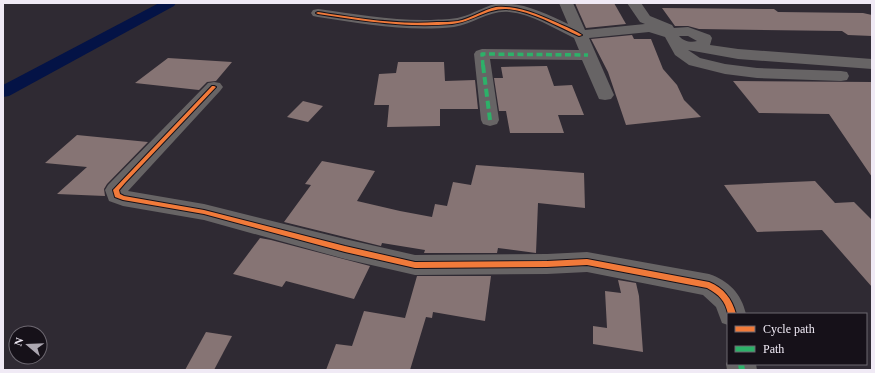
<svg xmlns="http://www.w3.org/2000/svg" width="875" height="373" viewBox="0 0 875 373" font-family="Georgia,serif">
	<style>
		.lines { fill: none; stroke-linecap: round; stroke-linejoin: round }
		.canal { fill: #041346; fill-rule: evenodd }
		.building { fill: #867474 }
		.minor { fill: #676465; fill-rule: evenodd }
		.quiet-far2 { stroke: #2db169; stroke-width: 3.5; stroke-dasharray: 6 3.5; stroke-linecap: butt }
		.quiet-far1 { stroke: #2db169; stroke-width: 4; stroke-dasharray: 8 4; stroke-linecap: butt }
		.quiet { stroke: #2db169; stroke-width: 6; stroke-dasharray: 12 6; stroke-linecap: butt }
		.cycleway-casing { stroke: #161119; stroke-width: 2 }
		.cycleway { fill: #f17a3a; fill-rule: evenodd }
	</style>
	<rect width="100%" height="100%" fill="#2f2a33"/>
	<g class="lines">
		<polygon class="canal" points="159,3 176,3 174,6 9,96 3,97 3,85"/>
	</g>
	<g class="building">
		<polygon points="575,3 614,3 626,24 586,28"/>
		<polygon points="662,8 774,9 778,12 863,13 872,15 872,36 848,35 842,31 699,29 688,26 675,26"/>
		<polygon points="632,35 634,39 651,39 663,69 677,85 684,100 701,117 626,125 608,72 591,39"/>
		<polygon points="168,58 232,62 216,81 207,82 199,90 135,83"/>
		<polygon points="398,62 444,62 445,81 475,80 478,109 440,109 440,126 387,127 389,105 374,105 379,74 396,73"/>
		<polygon points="547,66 554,86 572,85 584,115 558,115 564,133 510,133 506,111 499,111 494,78 503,78 501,67"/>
		<polygon points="733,81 872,82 872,177 829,114 759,113"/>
		<polygon points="303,101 323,106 308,122 287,117"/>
		<polygon points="77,135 148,142 107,184 104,189 105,196 57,194 87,167 45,163"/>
		<polygon points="322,161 375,171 357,201 400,211 432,217 435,204 447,206 453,182 471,185 476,165 584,173 585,208 538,203 536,253 498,248 497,253 424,253 425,250 382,243 381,246 284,222 311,185 305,184"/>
		<polygon points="815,181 835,203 854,202 872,220 872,287 822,230 757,232 724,185"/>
		<polygon points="260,238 271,240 370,266 354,299 286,281 282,287 233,274"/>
		<polygon points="417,276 491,276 485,321 433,312 432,318 426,317 410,370 326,370 336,344 352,346 364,311 405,318"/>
		<polygon points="618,280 636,283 639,296 643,352 593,344 593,326 607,328 605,291 621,293"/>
		<polygon points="206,332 232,336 214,370 185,370"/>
	</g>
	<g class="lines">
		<g class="minor">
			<path d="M559 3H573L585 30 645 24 640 22 627 3H641L650 16 672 25 674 28 688 27 710 35 712 38 710 45 738 49 872 59V69L738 59 688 50 700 58 725 64 757 68 841 71 847 72 849 76 847 80 841 81 757 78 725 74 689 65 675 55 665 37 649 32 589 38 614 95 611 99 605 100 599 99 582 60 490 59 499 120 497 124 490 126 483 124 481 120 474 54 476 51 482 49 579 50 574 38C553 28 532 14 509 12 490 10 473 24 454 27 408 32 363 24 318 17L313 16 311 13 313 10 318 9C355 14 393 21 431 20 440 19 451 20 461 17 473 14 483 7 495 4 520 0 547 14 568 24ZM679 36H688L697 41C691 43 683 41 679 36Z"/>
			<path d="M214 82 220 83 223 87 220 91 128 191 204 204 345 239 415 255 547 254 587 252 709 274C729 281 741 293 746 314H728V325L722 323 716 307 703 295 587 272 547 274 415 275 345 259 204 220 123 206 109 201 105 190 108 185 208 83Z"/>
			<polygon points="728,359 728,364 756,364 757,370 727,370 726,364"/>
		</g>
		<polyline class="quiet-far2" points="483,66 482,54 588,55"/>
		<polyline class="quiet-far1" points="483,65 490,120"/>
		<polyline class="quiet" points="741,364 742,370"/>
		<g class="cycleway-casing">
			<g id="cycleway">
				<path d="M496 7C519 5 541 16 562 25 569 28 576 31 582 35L579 36C556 26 532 11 507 9 487 8 472 22 452 24 407 28 363 21 318 14L316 13 318 12C357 18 397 25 437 22 444 22 451 22 458 21 472 18 483 10 496 7Z"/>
				<path d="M212 86H214L216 87 125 183 119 190 120 194 124 196 204 210 345 246 415 262 547 261 587 259 709 282C724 288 732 299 736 314H728C725 300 719 295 707 288L587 265 547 267 415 268 345 252 204 214 123 200 115 197 113 190 114 189Z"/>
			</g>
		</g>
		<use href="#cycleway" class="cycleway"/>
	</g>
	<rect width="875" height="373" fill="none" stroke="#f0eaf5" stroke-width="8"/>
	<rect x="727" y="313" width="140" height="52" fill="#161119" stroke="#6d6871"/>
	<rect x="735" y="326" width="20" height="6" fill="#f17a3a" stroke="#6d6871"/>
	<text x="763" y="333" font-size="12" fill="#f0eaf5">Cycle path</text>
	<rect x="735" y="346" width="20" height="6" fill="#2db169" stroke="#6d6871"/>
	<text x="763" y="353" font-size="12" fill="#f0eaf5">Path</text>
	<g transform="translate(28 345) rotate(289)"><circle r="19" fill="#161119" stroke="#6d6871"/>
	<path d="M0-3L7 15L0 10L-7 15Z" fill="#aca7b1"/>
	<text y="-6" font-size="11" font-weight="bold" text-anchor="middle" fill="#f0eaf5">N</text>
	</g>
</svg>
